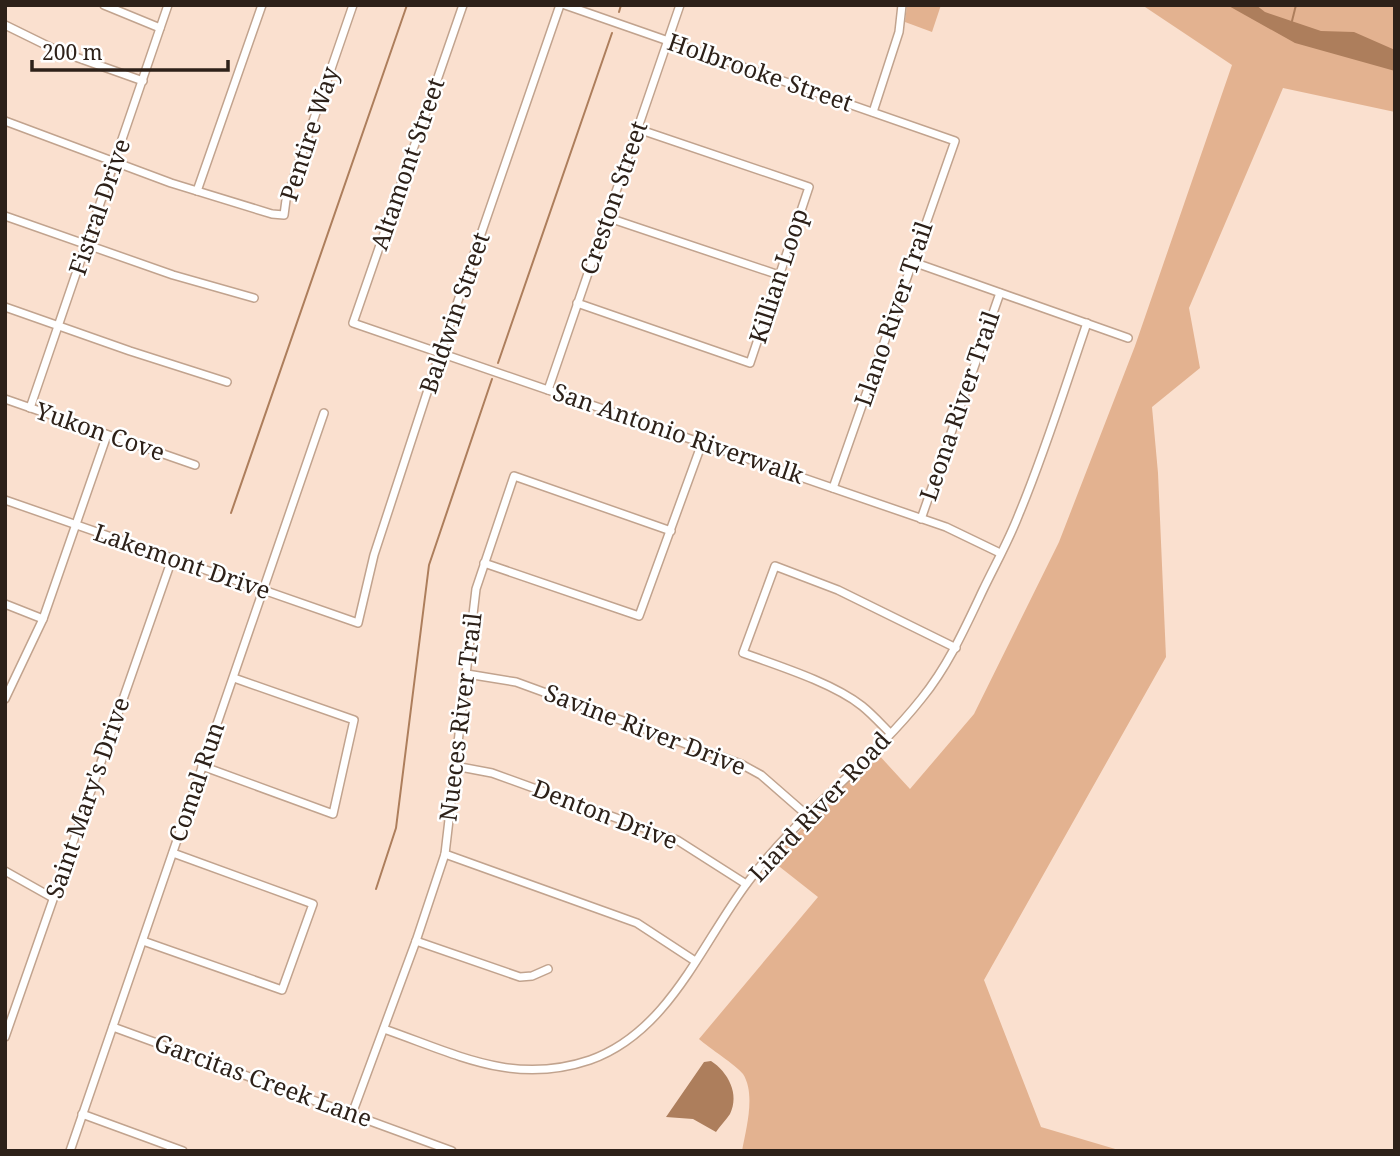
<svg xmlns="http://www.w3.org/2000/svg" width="1400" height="1156" viewBox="0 0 1400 1156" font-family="'Noto Serif',serif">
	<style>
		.green { fill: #e3b290 }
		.water { fill: #ad7e5c }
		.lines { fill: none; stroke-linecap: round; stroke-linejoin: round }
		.stream { stroke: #ad7e5c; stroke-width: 2 }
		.street-casing { stroke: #c1a38e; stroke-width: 10 }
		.street { stroke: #fff; stroke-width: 7 }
		.labels { text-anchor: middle; stroke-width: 5; stroke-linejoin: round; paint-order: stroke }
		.street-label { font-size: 24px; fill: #2d2119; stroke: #fff }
	</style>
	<rect width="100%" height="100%" fill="#fae0cf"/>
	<g class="green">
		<polygon points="907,5 941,5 932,32 905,22"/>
		<path d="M1142 5H1395V112L1283 88 1189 308 1200 368 1152 407 1158 473 1166 657 984 980 1041 1127 1122 1151H742C746 1129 756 1094 743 1074 736 1065 709 1048 699 1039L818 897 771 860 877 753 910 789 974 714 1059 542 1135 346 1232 65Z"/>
	</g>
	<g class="water">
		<polygon points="1227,5 1256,5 1265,12 1321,31 1354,32 1395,50 1395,71 1295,43"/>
		<path d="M711 1061C728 1072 740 1094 730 1114 726 1120 720 1126 716 1132L693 1119 666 1117 704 1062Z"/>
	</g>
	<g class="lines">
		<g class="stream">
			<polyline points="619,12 621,5"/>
			<polyline points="1292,21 1296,5"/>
			<polyline points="498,363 612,33"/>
			<polyline points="231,513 407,5"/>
			<polyline points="376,889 396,828 429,565 492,379"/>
		</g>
		<g class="street-casing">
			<g id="street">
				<polyline points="104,5 160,28"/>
				<polyline points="463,5 353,323 946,527 1000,553"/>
				<polyline points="565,5 955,141 833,488"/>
				<polyline points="5,25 56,50 143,81"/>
				<polyline points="873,112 899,32 902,5"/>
				<polyline points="5,121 171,183 272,214 284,215 286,200 353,5"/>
				<polyline points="197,191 262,5"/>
				<polyline points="5,216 173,275 254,298"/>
				<polyline points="609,218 779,275"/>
				<polyline points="913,262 1128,338"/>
				<polyline points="577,303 750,363 809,187 638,129"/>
				<polyline points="5,307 130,351 227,382"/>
				<polyline points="548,390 680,5"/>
				<polyline points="5,399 195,465"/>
				<polyline points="30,408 168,5"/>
				<polyline points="5,500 358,623 374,555 440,353 560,5"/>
				<polyline points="921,519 1000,293"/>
				<polyline points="484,563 639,616 702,443"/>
				<polyline points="5,604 43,619"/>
				<polyline points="467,674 516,682 741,764 761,775 808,816"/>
				<polyline points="5,699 43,619 107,435"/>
				<path d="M890 733C881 724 872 714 862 706 833 683 779 666 743 653L775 566 838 590 956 648"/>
				<polyline points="202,766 333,814 354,720 234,678"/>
				<polyline points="455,766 492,773 677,840 746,884"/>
				<polyline points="445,854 637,923 695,961"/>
				<polyline points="5,871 53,898"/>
				<polyline points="143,941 282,990 313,904 173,853"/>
				<polyline points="416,941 520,977 532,976 548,969"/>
				<polyline points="113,1027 452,1151"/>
				<path d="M384 1029C456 1054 513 1086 590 1060 669 1032 701 944 748 882 798 814 870 764 922 698 948 666 965 628 983 590 995 565 1009 540 1019 514 1045 452 1065 387 1087 323"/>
				<polyline points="5,1037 172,559"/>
				<polyline points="82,1114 183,1151"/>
				<polyline points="352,1114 416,941 445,854 476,589 514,476 671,531"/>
				<polyline points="70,1151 324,413"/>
			</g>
		</g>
		<use href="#street" class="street"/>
	</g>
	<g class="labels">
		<g class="street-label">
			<text transform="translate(760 73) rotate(19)" y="8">Holbrooke Street</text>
			<text transform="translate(310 134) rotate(-72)" y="8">Pentire Way</text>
			<text transform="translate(408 164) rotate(-71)" y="8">Altamont Street</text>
			<text transform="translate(614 198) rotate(-71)" y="8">Creston Street</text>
			<text transform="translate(100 207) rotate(-71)" y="8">Fistral Drive</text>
			<text transform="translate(779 276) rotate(-72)" y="8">Killian Loop</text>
			<text transform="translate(455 313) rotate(-71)" y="8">Baldwin Street</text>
			<text transform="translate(894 314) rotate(-71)" y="8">Llano River Trail</text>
			<text transform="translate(960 406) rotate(-71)" y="8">Leona River Trail</text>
			<text transform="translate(100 432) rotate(19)" y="8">Yukon Cove</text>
			<text transform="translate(678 434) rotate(19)" y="8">San Antonio Riverwalk</text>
			<text transform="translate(182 562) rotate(19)" y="8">Lakemont Drive</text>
			<text transform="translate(461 717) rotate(-83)" y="8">Nueces River Trail</text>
			<text transform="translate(645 730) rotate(21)" y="8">Savine River Drive</text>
			<text transform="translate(197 782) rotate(-71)" y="8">Comal Run</text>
			<text transform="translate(88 798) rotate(-71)" y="8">Saint Mary's Drive</text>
			<text transform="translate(820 807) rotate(-47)" y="8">Liard River Road</text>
			<text transform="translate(605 815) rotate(21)" y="8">Denton Drive</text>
			<text transform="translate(263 1081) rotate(20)" y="8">Garcitas Creek Lane</text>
		</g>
	</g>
	<rect width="1400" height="1156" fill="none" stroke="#2d2119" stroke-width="14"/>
	<path d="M32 60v10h196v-10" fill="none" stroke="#2d2119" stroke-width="3.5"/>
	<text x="42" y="60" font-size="21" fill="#2d2119" stroke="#ffffff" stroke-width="5" paint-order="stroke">200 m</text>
</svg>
